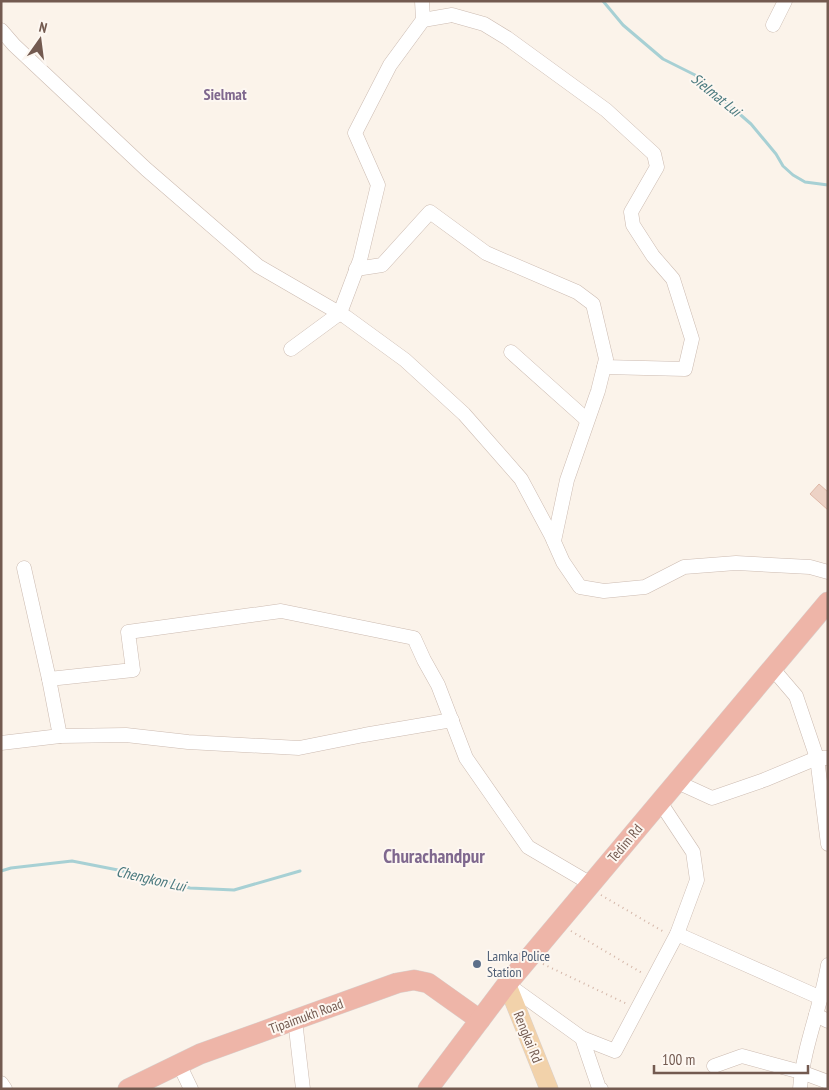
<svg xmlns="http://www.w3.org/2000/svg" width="829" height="1090" viewBox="0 0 829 1090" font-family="'PT Sans Narrow',sans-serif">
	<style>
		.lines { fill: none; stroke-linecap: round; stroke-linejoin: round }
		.stream { stroke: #a7d0d4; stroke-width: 3 }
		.building { fill: #edd2c5; stroke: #deb8a7 }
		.minor-casing { stroke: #ccbbb1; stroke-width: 15 }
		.major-casing { stroke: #d8d1ce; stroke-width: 19 }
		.highway-casing { stroke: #d8d1ce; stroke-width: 21 }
		.path { stroke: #d3b5a7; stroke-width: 2; stroke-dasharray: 1 4; stroke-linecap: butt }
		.minor { stroke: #fff; stroke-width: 14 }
		.major { stroke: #f2d2aa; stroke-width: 18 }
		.highway { stroke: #eeb5a8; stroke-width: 20 }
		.service-dot { fill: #5c6f8a; stroke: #fdf7f1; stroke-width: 2 }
		.labels { text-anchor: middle; stroke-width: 4; stroke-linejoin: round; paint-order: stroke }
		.street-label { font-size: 14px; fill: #735a50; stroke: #fdf7f1 }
		.service-label { font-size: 14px; fill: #4e5e75; stroke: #fdf7f1; text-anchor: start }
		.water-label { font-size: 15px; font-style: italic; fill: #48787d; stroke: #fdf7f1 }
		.quarter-label { font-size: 16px; font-weight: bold; fill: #7f688e; stroke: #fdf7f1 }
		.district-label { font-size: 19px; font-weight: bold; fill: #7f688e; stroke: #fdf7f1 }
	</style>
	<rect width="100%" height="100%" fill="#fbf3ea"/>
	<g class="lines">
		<g class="stream">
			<polyline points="603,1 623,25 663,59 695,75 751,124 776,154 783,166 793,175 805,182 828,185"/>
			<polyline points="1,871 11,868 72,861 118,870 190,888 234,890 300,871"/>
		</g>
	</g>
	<polygon class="building" points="819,484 828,492 828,510 810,494"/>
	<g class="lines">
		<g class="minor-casing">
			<g id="minor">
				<polyline points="423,20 452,15 484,24 507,38 606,110 654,154 657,167 631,212 633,225 653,256 673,279 692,339 685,369 604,367"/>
				<polyline points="773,25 785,1"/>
				<polyline points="1,30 14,45 146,169 258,266 346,317 405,360 464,414 521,479 551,535 563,562 580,587 604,591 645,587 684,567 736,563 810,567 828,572"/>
				<polyline points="356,269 382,265 430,212 486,253 577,292 593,304 606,359 598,391 567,480 554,541"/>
				<polyline points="291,349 340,313 360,260 378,185 355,133 390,65 423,20 422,1"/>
				<polyline points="511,352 587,420"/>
				<polyline points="24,568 49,679 60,736"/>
				<polyline points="772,668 796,696 817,758 828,844"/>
				<polyline points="49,679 133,670 128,632 281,611 414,638 424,660 438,685 466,758 528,847 591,884"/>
				<polyline points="1,743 60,736 126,735 188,742 299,748 364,735 452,720"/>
				<polyline points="677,782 712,798 764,780 817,758 828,758"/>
				<polyline points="677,934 821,998"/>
				<polyline points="507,984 582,1038 599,1088 601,1089"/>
				<polyline points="816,1015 828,1021"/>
				<polyline points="295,1020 303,1089"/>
				<polyline points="582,1038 615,1051 677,934 697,880 693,852 660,802"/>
				<polyline points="179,1064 191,1089"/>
				<polyline points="714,1066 742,1056 801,1072 828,1082"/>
				<polyline points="1,1083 5,1089"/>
				<path d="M800 1089C803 1047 821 1007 828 965"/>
			</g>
		</g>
		<g class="major-casing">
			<polyline id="major" points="507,984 549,1089"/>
		</g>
		<g class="highway-casing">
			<g id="highway">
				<polyline points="128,1089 200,1054 397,983 414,980 428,983 480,1020"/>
				<polyline points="428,1089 507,984 828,602"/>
			</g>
		</g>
		<g class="path">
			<polyline points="601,895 664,932"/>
			<polyline points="571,931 642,973"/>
			<polyline points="543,964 627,1004"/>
		</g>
		<use href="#minor" class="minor"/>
		<use href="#major" class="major"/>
		<use href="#highway" class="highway"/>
	</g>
	<circle class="service-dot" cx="477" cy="964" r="5"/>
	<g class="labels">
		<g class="street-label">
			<text transform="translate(625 843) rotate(-50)" y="5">Tedim Rd</text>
			<text transform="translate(306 1016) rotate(-20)" y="5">Tipaimukh Road</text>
			<text transform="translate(528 1037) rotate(68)" y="5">Rengkai Rd</text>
		</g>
		<g class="service-label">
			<text x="487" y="961">Lamka Police<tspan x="487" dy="16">Station</tspan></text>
		</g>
		<g class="water-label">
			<text transform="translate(716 95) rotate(39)" y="5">Sielmat Lui</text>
			<text transform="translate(151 879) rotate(13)" y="5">Chengkon Lui</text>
		</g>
		<g class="quarter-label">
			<text x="225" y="100">Sielmat</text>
		</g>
		<g class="district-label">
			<text x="434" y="863">Churachandpur</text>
		</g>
	</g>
	<rect width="829" height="1090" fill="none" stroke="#735a50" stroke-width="5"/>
	<g transform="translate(40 40) rotate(14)" stroke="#fdf7f1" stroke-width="4" paint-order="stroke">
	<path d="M0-4L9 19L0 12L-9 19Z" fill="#735a50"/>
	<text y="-8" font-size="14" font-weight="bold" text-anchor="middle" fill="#735a50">N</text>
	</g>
	<path d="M654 1065v8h154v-8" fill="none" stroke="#735a50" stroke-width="2.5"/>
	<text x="662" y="1065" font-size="15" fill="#735a50" stroke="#fdf7f1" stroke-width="4" paint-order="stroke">100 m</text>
</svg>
